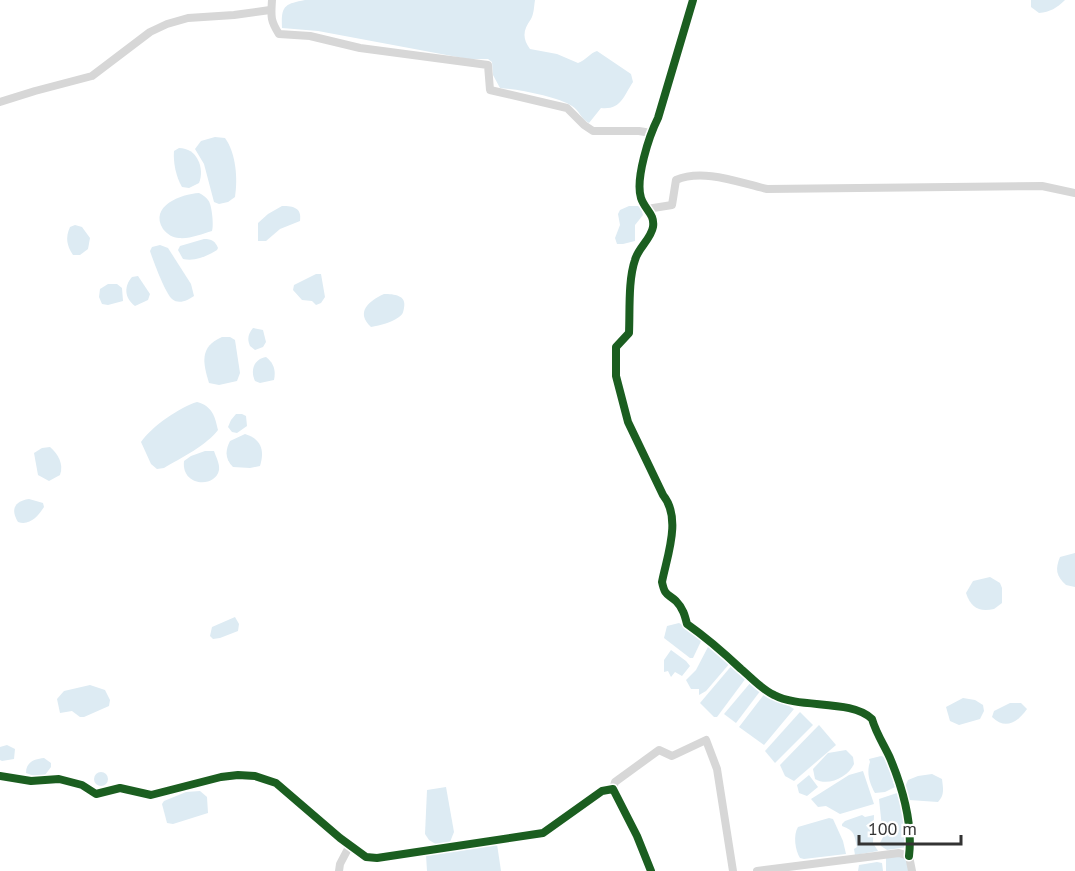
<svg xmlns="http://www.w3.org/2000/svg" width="1075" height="871" viewBox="0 0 1075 871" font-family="'PT Sans',sans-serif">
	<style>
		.water { fill: #ddebf3 }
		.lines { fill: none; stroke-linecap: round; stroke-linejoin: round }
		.minor { stroke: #d7d7d7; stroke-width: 8 }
		.cycleway-casing { stroke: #fff; stroke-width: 11 }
		.cycleway { stroke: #1b5e20; stroke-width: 8 }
	</style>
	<rect width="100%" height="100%" fill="#fff"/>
	<g class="water">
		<path d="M305 0H535C534 6 534 14 531 19 523 30 522 38 530 49L557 54 578 63C586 60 590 53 597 51L631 74 633 82C623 97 621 110 601 108L589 123C581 119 579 110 572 106 559 97 517 89 500 88L493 75 492 62 488 59H468L318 31 282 28C281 6 284 4 305 0Z"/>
		<path d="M1031 0H1065C1057 8 1050 12 1039 13L1031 7Z"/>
		<path d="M215 137 225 138C236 153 238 179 235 197L228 202 219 204 214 202 204 164 195 149 201 141Z"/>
		<path d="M179 148C197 148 205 168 199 183L189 188 182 187C176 177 173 162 174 151Z"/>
		<path d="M199 193C203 195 206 197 208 200 212 204 214 226 212 231 202 234 190 239 179 238 173 238 167 234 163 229 149 206 181 194 199 193Z"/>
		<path d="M282 206C294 206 302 208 300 221L280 229 266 241H258V223L268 214Z"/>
		<polygon points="629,206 638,206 641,208 643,215 635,225 635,241 623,244 617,244 615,238 620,225 618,214 620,210"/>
		<path d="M75 225 82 227 90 238 88 249 80 255H73C67 246 65 238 70 227Z"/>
		<path d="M204 239C212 239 215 241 218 248L217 250C207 256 195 262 183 259L178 250 180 246Z"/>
		<path d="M160 245 168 248 191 284 194 296C188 300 179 305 172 299 165 293 153 260 150 251L152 247Z"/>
		<polygon points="316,274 321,274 325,297 321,303 316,305 312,301 302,300 293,290 294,285"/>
		<path d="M138 276 150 294 148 300 135 306C124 298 124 286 132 277Z"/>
		<polygon points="108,284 117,284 122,288 123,301 108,305 102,304 99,297 100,289"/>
		<path d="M384 294C394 294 407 295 404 308 403 313 403 314 399 317 391 323 381 325 371 327 355 312 369 301 384 294Z"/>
		<path d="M253 328 263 330 266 342 263 347 255 350 250 346C247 339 248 334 253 328Z"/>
		<path d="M222 337H230L235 340 240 373 237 381 219 385 209 383C203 363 199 347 222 337Z"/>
		<path d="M266 357C274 363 276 371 274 380L260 383 255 381C250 370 254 359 266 357Z"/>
		<path d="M197 402C212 406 215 416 218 430 207 445 181 458 164 468L157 469 151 464 141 442C151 427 180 407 197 402Z"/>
		<polygon points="236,414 242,414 246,416 247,426 237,433 232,432 228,427 231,420"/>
		<path d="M245 434C261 439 265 450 260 466L250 468 233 467C225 459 225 451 230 441Z"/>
		<path d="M50 447C58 454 64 464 60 475L49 481 38 475 34 453 42 448Z"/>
		<path d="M205 451H214C216 457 220 464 219 470 216 488 181 487 184 461L191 456Z"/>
		<path d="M29 499 43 503 44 507C38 516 30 526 18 522 10 509 15 501 29 499Z"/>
		<path d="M1075 553V587L1066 585C1056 576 1055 569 1060 557Z"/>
		<path d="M990 577 1000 583 1002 588V603L994 609C979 612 971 608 966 593L973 581Z"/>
		<polygon points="235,617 239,624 238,631 220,638 213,639 210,636 212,627"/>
		<polygon points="679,623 703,637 693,658 690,658 664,638 667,626"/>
		<polygon points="709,645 730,663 706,691 699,695 699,689 691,689 686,680 696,670"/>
		<polygon points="671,650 686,661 690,666 682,676 675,672 671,677 668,671 664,672 664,660"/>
		<polygon points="733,664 746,678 717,717 714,717 700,703"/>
		<polygon points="751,682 761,690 736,723 724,714"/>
		<polygon points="90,685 105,690 110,700 109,706 84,717 80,717 72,711 60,713 57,699 64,691"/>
		<polygon points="766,692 794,709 764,745 739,727"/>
		<polygon points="963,698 975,700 983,705 984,711 980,719 959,725 950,721 946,707"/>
		<path d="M1010 703H1021L1027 709C1017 723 1005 730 992 717L994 711Z"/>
		<polygon points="800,712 813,725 775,763 765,751"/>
		<polygon points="819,725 836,745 794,781 785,776 780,765"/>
		<polygon points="7,745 15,749 14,759 2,761 0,760 0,747"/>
		<path d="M846 750 853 757 854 764C848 777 828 787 815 779L813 769 828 753Z"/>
		<path d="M881 756 888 758 895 781 893 782 895 787 885 792 875 793C870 784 866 773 870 762L869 759Z"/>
		<path d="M44 758 51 763V767L45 775 37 777 26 773C26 762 34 759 44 758Z"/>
		<polygon points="863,771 874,804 840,814 826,806 818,807 811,799 849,775"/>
		<circle cx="101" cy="779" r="7"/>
		<path d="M932 774 942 779C943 788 945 795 938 802L909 800 904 789 908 780 918 776Z"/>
		<polygon points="809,775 818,787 807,796 799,793 797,785"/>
		<polygon points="446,787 454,832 450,842 439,846 429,840 425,834 427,790"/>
		<polygon points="200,791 207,797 208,813 173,824 167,823 162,804 164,801 186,792"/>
		<path d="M900 792C903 810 903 826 909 843L907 847 887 850 881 846 880 843 883 837 879 799Z"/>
		<path d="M862 815 865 817 874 815 873 843 878 851 855 855 854 849 857 847C854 834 855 831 842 826V824L845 821Z"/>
		<path d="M829 818 833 819 843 841 846 854 804 859 800 858C795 850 793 835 798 827Z"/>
		<polygon points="497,844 501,871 427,871 426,855 427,852"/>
		<polygon points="891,855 906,857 910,871 886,871 886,857"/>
		<polygon points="877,862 882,863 883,871 858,871 859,865"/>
	</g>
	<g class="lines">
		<g class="minor">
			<path d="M272 0C271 16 270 20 279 34L310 36 360 48 488 65 490 90 567 108 584 125 593 131H639L651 133"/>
			<path d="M693 0 658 118C649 136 635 179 641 198 645 210 655 214 653 227 651 239 638 248 635 260 628 280 630 311 629 333L616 347V376L628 422 663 495C682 518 667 556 662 582 665 596 667 593 676 601 683 608 685 616 687 624 707 638 724 653 741 669 752 678 761 689 774 695 800 709 852 699 872 719 876 733 884 745 890 758 903 789 913 823 909 856"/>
			<polyline points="0,102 35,91 92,76 150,32 167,24 188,18 234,15 270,10"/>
			<path d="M647 209 672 205 676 180C703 168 740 183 767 189L1042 186 1075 193"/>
			<polyline points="0,776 31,781 59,779 82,785 96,794 120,788 151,795 221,777 238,775 255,776 276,783 340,838 366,857 377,858 543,833 602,791 613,789 637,836 651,871"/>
			<polyline points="613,789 615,782 659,750 672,756 706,740 717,769 733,871"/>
			<polyline points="339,871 340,864 350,845"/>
			<polyline points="757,871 899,853 909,856 912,871"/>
		</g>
		<g class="cycleway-casing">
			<g id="cycleway">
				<path d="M693 0 658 118C649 136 635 179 641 198 645 210 655 214 653 227 651 239 638 248 635 260 628 280 630 311 629 333L616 347V376L628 422 663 495C682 518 667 556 662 582 665 596 667 593 676 601 683 608 685 616 687 624 707 638 724 653 741 669 752 678 761 689 774 695 800 709 852 699 872 719 876 733 884 745 890 758 903 789 913 823 909 856"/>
				<polyline points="0,776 31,781 59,779 82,785 96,794 120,788 151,795 221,777 238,775 255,776 276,783 340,838 366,857 377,858 543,833 602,791 613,789 637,836 651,871"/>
			</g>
		</g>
		<use href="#cycleway" class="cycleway"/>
	</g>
	<path d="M859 835v9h102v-9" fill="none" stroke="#333333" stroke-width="3"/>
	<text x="868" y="835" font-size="18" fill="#333333" stroke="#ffffff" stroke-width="4.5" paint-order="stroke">100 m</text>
</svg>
